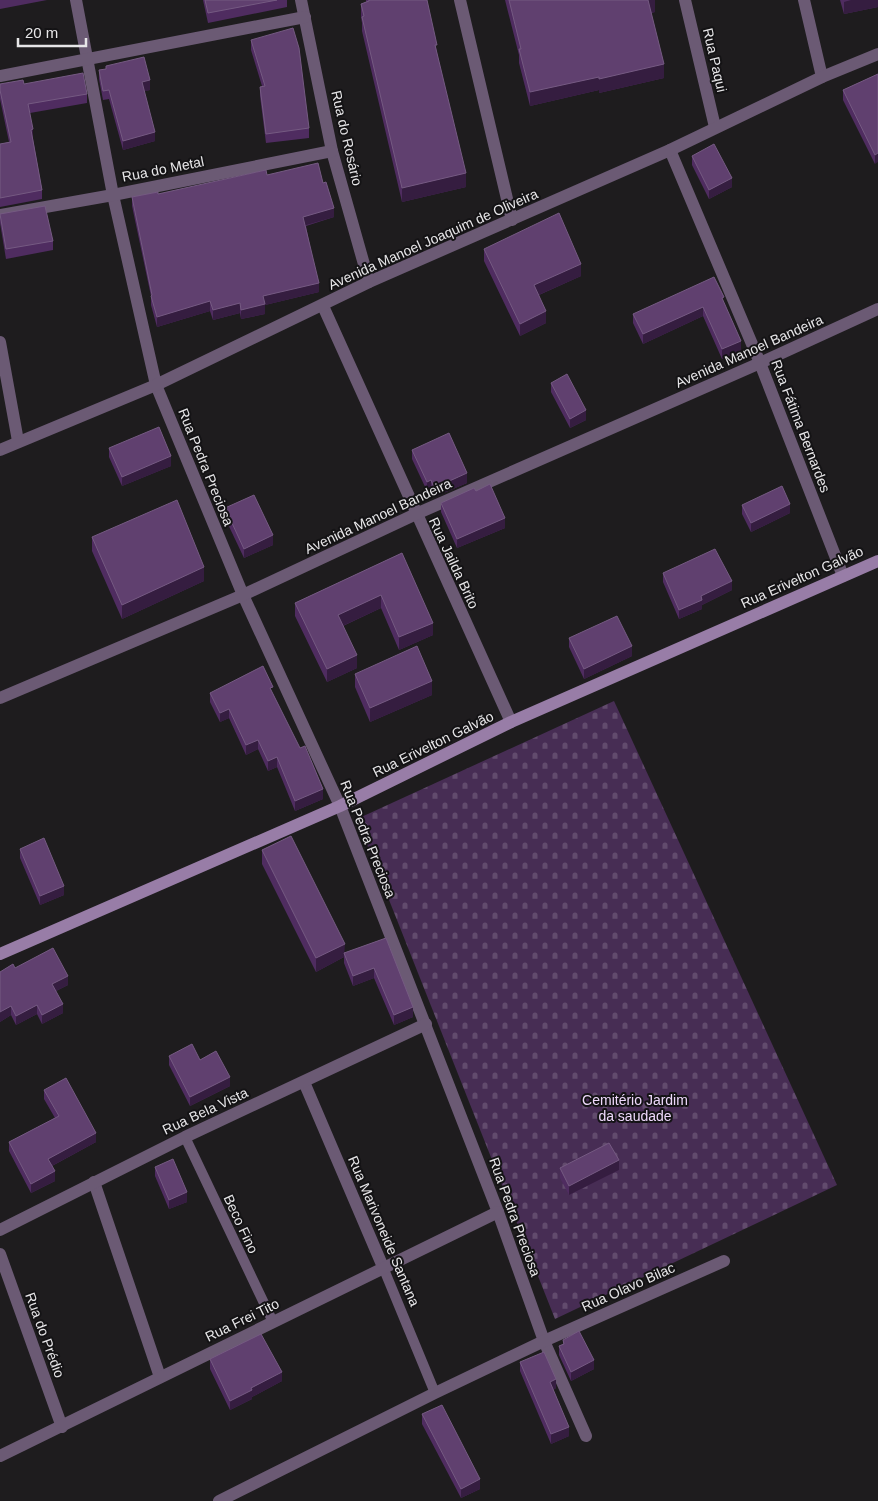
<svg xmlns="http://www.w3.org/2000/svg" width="878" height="1501" viewBox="0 0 878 1501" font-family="Arial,sans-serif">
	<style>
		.cemetery { fill: url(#cemetery-stones) }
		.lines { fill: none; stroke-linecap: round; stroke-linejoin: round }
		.service { stroke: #6b5a74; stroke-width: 10 }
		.minor { stroke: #6b5a74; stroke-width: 12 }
		.secondary { stroke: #987da7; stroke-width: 12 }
		.wall { fill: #4f2c60 }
		.shaded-wall { fill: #351d40 }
		.building { fill: #60406f; stroke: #755a82 }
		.labels { text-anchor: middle; stroke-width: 4; stroke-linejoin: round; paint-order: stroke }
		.street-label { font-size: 14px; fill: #e7e6e8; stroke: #141315 }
		.park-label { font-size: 14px; fill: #eed8fb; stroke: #141315 }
	</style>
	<defs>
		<pattern id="cemetery-stones" width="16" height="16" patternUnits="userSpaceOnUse" patternTransform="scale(1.25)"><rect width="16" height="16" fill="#472d54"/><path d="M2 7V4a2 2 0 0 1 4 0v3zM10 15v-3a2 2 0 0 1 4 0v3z" fill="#624b6d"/></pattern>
	</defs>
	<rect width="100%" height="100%" fill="#1e1c1e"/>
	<polygon class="cemetery" points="614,701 837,1185 555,1319 357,819"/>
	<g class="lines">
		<g class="service">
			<polyline points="185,1137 273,1322"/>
			<polyline points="383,1267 435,1393"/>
		</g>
		<g class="minor">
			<polyline points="76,0 113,195 156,385 243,595 340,806 498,1212 544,1341 586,1436"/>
			<polyline points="301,0 332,151 369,282"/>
			<polyline points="460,0 512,220"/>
			<polyline points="685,0 715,127"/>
			<polyline points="804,0 822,77"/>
			<polyline points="0,76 305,17"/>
			<polyline points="670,150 760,363 843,576"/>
			<polyline points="0,215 113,195 332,151"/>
			<polyline points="323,306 511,722"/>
			<polyline points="0,342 18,441"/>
			<polyline points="0,450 156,385 369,282 670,150 822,77 878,54"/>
			<polyline points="0,698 243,595 416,514 760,363 878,309"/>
			<polyline points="304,1082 383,1267"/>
			<polyline points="94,1182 160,1377"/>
			<polyline points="0,1230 185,1137 426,1024"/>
			<polyline points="0,1254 62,1427"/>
			<polyline points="0,1456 498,1212"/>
			<polyline points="219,1501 435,1393 544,1341 724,1261"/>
		</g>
		<polyline class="secondary" points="0,954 340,806 511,722 878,561"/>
	</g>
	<g class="wall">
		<polygon points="0,0 47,0 0,9"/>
		<polygon points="203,0 287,0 287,7 208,23"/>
		<polygon points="366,0 427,0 437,53 466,187 402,202 362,31 362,23 361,17 361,4 366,2"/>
		<polygon points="505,0 655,0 655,12 651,13 664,78 599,93 599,90 530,106 519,63 519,55"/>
		<polygon points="840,0 878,0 878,7 844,14"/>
		<polygon points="251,40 309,128 309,138 266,143 260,96 260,87 262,86 251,50"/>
		<polygon points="106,66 150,90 144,91 155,141 123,150 109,99 103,100 99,79 99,70 106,69"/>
		<polygon points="878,74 875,164 843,100 843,90"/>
		<polygon points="0,84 24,84 87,94 87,103 30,113 33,138 33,139 42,190 42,199 0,207 0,144 9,142 0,99"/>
		<polygon points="692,156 732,187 709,199 692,165"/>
		<polygon points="267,175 323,183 334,217 306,226 319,292 265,305 265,314 241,319 240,313 213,320 210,311 157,327 151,305 151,296 132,206 132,197 158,194"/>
		<polygon points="0,214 53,241 53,250 6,259 0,223"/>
		<polygon points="484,249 581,276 539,295 546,323 520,336 484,261"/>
		<polygon points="724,304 741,350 722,359 703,316 643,344 633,323 633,314"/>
		<polygon points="551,383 586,420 570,428 551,392"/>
		<polygon points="109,448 171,466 122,486 109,457"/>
		<polygon points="412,450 467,483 434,497 431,489 427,491 412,459"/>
		<polygon points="476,491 505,528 457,548 441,512 441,503"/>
		<polygon points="742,505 790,513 751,532 742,514"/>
		<polygon points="225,508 273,545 244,558 225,518"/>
		<polygon points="92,537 204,581 122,619 92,551"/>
		<polygon points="402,553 433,635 399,650 381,608 343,626 357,668 327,682 295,616 295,603"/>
		<polygon points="663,573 732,590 702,605 702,609 679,619 663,582"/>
		<polygon points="569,638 632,656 584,679 569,647"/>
		<polygon points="355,674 432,695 370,722 355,687"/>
		<polygon points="210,693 273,694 323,799 295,811 277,767 268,771 258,749 246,755 229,718 220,722 210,702"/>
		<polygon points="20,849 64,895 40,905 20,858"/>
		<polygon points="262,850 345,953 386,938 413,1017 394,1025 374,978 353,986 344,963 344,957 316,972 262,864"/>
		<polygon points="15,968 68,985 56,991 63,1013 42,1024 37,1014 16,1025 11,1015 0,1022"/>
		<polygon points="169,1056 200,1060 230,1086 190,1106 169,1065"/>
		<polygon points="44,1090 96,1142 52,1166 55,1181 31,1193 9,1151 9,1142 55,1118 44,1099"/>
		<polygon points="155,1167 187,1202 169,1209 155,1176"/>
		<polygon points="560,1168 619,1170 569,1195 560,1178"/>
		<polygon points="563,1340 594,1369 571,1381 559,1355 559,1346 563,1344"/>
		<polygon points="210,1359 282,1381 252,1397 252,1399 230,1410 210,1369"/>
		<polygon points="520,1362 556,1388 553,1390 569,1436 551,1444 520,1371"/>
		<polygon points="422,1414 480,1489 461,1498 422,1424"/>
	</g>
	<g class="shaded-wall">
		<polygon points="647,0 655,0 655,12 647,13"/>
		<polygon points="851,0 878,0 878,7 844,14 844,2"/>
		<polygon points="664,64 664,78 599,93 599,79"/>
		<polygon points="599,77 599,90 530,106 530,92"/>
		<polygon points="150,80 150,90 142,92 142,82"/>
		<polygon points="33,129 33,138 31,139 31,130"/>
		<polygon points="155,132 155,141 123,150 123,141"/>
		<polygon points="878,153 878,162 875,164 875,155"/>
		<polygon points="466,173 466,187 402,202 402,188"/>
		<polygon points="732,178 732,187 709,199 709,190"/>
		<polygon points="334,208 334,217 303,226 303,217"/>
		<polygon points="581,264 581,276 534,297 534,285"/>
		<polygon points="319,283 319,292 265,305 265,314 241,319 241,310 263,296"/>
		<polygon points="210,301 210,311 157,327 157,317"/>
		<polygon points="240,303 240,313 213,320 213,310"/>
		<polygon points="703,307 703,316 643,344 643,334"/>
		<polygon points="546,311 546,323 520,336 520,324"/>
		<polygon points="741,341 741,350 722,359 722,349"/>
		<polygon points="586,410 586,420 570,428 570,419"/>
		<polygon points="171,456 171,466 122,486 122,477"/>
		<polygon points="467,473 467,483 434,497 434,488"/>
		<polygon points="431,480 431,489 427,491 427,482"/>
		<polygon points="790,504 790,513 751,532 751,523"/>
		<polygon points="505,518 505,528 457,548 457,539"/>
		<polygon points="273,535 273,545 244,558 244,549"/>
		<polygon points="204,567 204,581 122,619 122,605"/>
		<polygon points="732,581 732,590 702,605 702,609 679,619 679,610 701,596"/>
		<polygon points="381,595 381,608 338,628 338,615"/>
		<polygon points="433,623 433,635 399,650 399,637"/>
		<polygon points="632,646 632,656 584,679 584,669"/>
		<polygon points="357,655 357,668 327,682 327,669"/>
		<polygon points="432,681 432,695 370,722 370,708"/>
		<polygon points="229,709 229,718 220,722 220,713"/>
		<polygon points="258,740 258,749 246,755 246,745"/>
		<polygon points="277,757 277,767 268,771 268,761"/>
		<polygon points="323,789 323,799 295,811 295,801"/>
		<polygon points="64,886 64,895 40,905 40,896"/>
		<polygon points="345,944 344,957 316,972 316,958"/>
		<polygon points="374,968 374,978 353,986 353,976"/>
		<polygon points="68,976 68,985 52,993 52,984"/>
		<polygon points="63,1004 63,1013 42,1024 42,1015"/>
		<polygon points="37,1005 37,1014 16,1025 16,1016"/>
		<polygon points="11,1006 11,1015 0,1022 0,1012"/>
		<polygon points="413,1007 413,1017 394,1025 394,1015"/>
		<polygon points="230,1077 230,1086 190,1106 190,1097"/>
		<polygon points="96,1133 96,1142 48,1168 48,1159"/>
		<polygon points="619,1160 619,1170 569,1195 569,1186"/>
		<polygon points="55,1171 55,1181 31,1193 31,1184"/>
		<polygon points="187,1192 187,1202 169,1209 169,1200"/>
		<polygon points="594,1360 594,1369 571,1381 571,1372"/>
		<polygon points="282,1372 282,1381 252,1397 252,1399 230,1410 230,1401 251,1388"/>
		<polygon points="556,1379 556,1388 550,1392 550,1382"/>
		<polygon points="569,1427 569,1436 551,1444 551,1434"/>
		<polygon points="480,1479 480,1489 461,1498 461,1489"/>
	</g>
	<g class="building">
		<polygon points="205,0 277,0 208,13"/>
		<polygon points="369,0 427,0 437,45 435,45 466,173 402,188 362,17 364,16 361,4 369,1"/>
		<polygon points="509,0 648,0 664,64 599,79 599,77 530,92 519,49 521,49"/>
		<polygon points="293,28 299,48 309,128 266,134 260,87 265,86 251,40"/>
		<polygon points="144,57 150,80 142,82 155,132 123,141 109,90 103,91 99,70 106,69 106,66"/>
		<polygon points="83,73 87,94 28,104 33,129 31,130 42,190 0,198 0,144 11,142 0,90 0,84 23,80 24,84"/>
		<polygon points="878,74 878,153 875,155 843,90"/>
		<polygon points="714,144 732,178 709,190 692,156"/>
		<polygon points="318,163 323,183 326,182 334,208 303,217 319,283 263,296 265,304 241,310 240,303 213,310 210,301 157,317 151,296 152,295 132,197 158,192 158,194 266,170 267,175"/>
		<polygon points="45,206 53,241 6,249 0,214"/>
		<polygon points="559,213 581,264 534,285 546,311 520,324 484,249"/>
		<polygon points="714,277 724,297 722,298 741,341 722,349 703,307 643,334 633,314"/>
		<polygon points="567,374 586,410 570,419 551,383"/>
		<polygon points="159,427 171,456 122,477 109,448"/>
		<polygon points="449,433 467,473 434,488 431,480 427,482 412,450"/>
		<polygon points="490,484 505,518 457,539 441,503 474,488 476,491"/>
		<polygon points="782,486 790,504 751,523 742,505"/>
		<polygon points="254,495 273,535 244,549 225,508"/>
		<polygon points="177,500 204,567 122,605 92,537"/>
		<polygon points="715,549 732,581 701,596 702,600 679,610 663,573"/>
		<polygon points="402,553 433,623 399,637 381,595 338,615 357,655 327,669 295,603"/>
		<polygon points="617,616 632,646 584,669 569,638"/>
		<polygon points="417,646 432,681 370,708 355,674"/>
		<polygon points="263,666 273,687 270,688 300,748 305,746 323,789 295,801 277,757 268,761 258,740 246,745 229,709 220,713 210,693"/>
		<polygon points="291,836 345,944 316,958 262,850"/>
		<polygon points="44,838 64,886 40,896 20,849"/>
		<polygon points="386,938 413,1007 394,1015 374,968 353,976 344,953"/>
		<polygon points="53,948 68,976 52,984 63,1004 42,1015 37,1005 16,1016 11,1006 0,1012 0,972 13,964 15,968"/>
		<polygon points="192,1044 200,1060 216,1051 230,1077 190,1097 169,1056"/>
		<polygon points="66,1078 96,1133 48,1159 55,1171 31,1184 9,1142 59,1116 44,1090"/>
		<polygon points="609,1143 619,1160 569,1186 560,1168"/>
		<polygon points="173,1159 187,1192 169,1200 155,1167"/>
		<polygon points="579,1331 594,1360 571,1372 559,1346 564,1344 563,1340"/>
		<polygon points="261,1334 282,1372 251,1388 252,1390 230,1401 210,1359"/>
		<polygon points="544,1352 556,1379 550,1382 569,1427 551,1434 520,1362"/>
		<polygon points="442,1405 480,1479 461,1489 422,1414"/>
	</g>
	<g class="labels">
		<g class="street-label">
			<text transform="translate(715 60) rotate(77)" y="5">Rua Paqui</text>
			<text transform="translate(347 138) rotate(77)" y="5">Rua do Rosário</text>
			<text transform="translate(163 169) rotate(-11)" y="5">Rua do Metal</text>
			<text transform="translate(433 239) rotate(-24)" y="5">Avenida Manoel Joaquim de Oliveira</text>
			<text transform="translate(749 351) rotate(-24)" y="5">Avenida Manoel Bandeira</text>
			<text transform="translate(801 426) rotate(69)" y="5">Rua Fátima Bernardes</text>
			<text transform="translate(206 467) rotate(68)" y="5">Rua Pedra Preciosa</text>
			<text transform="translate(378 516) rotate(-25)" y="5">Avenida Manoel Bandeira</text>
			<text transform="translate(454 563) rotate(65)" y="5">Rua Jailda Brito</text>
			<text transform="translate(802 577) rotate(-24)" y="5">Rua Erivelton Galvão</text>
			<text transform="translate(433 744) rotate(-26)" y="5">Rua Erivelton Galvão</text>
			<text transform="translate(368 839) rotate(68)" y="5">Rua Pedra Preciosa</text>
			<text transform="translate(205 1111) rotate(-25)" y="5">Rua Bela Vista</text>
			<text transform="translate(515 1217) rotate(70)" y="5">Rua Pedra Preciosa</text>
			<text transform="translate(241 1224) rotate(65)" y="5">Beco Fino</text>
			<text transform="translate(384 1231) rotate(67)" y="5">Rua Marivoneide Santana</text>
			<text transform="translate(628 1287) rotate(-24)" y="5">Rua Olavo Bilac</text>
			<text transform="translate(242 1320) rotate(-26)" y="5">Rua Frei Tito</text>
			<text transform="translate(45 1335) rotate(70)" y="5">Rua do Prédio</text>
		</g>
		<g class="park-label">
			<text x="635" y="1105">Cemitério Jardim<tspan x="635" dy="16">da saudade</tspan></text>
		</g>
	</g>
	<path d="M18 38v8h68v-8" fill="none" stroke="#e7e6e8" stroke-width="2.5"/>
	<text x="25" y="38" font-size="15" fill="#e7e6e8" stroke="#141315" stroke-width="4" paint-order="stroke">20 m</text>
</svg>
